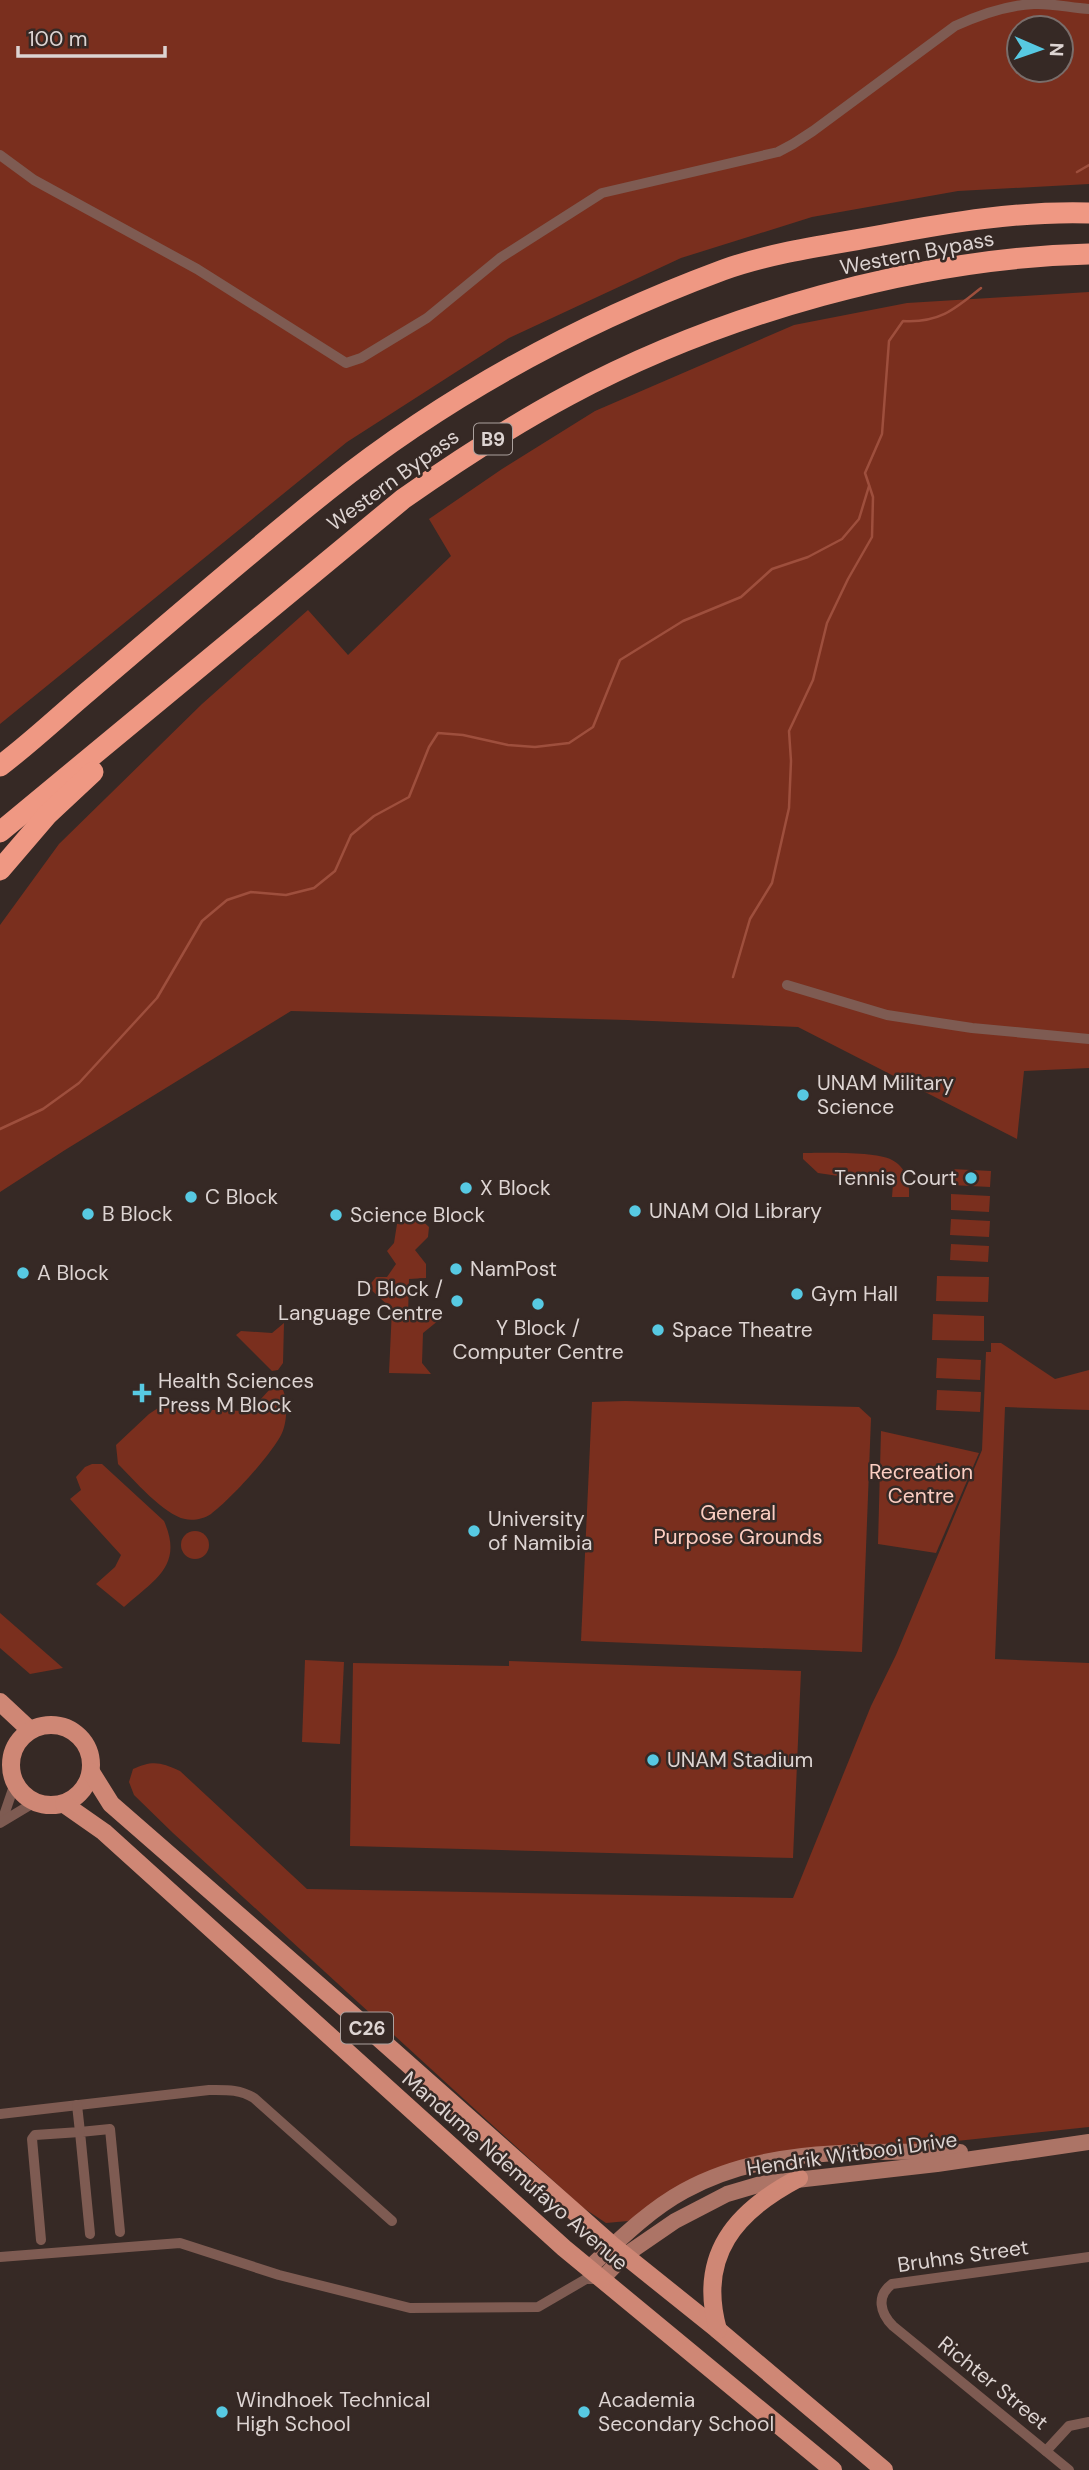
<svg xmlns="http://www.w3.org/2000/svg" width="1089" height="2470" viewBox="0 0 1089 2470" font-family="'DM Sans',sans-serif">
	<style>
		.green { fill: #7a2f1e; fill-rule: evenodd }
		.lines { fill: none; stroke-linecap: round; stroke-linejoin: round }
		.stream { stroke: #9e4f3d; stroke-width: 2.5 }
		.minor { stroke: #7e5b52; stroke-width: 10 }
		.secondary { stroke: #ac7466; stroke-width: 16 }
		.primary { stroke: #cf8775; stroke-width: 18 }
		.motorway { stroke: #ef9883; stroke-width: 21 }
		.poi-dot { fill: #57c9e2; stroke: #362925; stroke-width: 2.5 }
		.labels { text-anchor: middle; stroke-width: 5; stroke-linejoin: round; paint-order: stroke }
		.shield { fill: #362925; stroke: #aba19e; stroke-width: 2 }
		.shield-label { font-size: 19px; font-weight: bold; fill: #ddd4d2 }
		.street-label { font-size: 21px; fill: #ddd4d2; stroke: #362925 }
		.poi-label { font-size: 21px; fill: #ddd4d2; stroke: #362925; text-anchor: start }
		.park-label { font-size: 21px; fill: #fccec2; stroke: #362925 }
	</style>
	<rect width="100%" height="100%" fill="#362925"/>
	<g class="green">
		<path d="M0 0H1089V184L958 191 812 217 681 258 509 338 347 442 0 724ZM1019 28H1061V70H1019Z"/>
		<polygon points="1089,292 1089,1068 1024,1071 1017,1139 798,1027 627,1020 291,1011 65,1150 0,1192 0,925 59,844 202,704 308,610 348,655 451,556 429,519 502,469 595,411 794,325 907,303"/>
		<path d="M803 1153C823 1153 875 1151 892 1160 906 1167 910 1183 909 1197H892L893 1184 818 1173 803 1159Z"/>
		<polygon points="952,1169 991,1171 990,1187 951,1185"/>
		<polygon points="951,1194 990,1196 989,1212 951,1210"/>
		<polygon points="417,1216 429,1227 428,1237 415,1250 426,1264 426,1278 409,1279 408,1316 439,1317 439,1320 423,1333 422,1363 431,1374 389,1373 392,1309 368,1287 376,1277 387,1277 396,1264 387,1251 394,1243 397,1224"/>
		<polygon points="951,1219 990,1221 989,1237 950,1235"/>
		<polygon points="951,1244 989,1246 988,1262 950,1260"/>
		<polygon points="937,1276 989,1277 988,1302 936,1301"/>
		<polygon points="933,1314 984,1316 984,1341 932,1340"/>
		<polygon points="284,1323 283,1363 278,1370 272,1371 236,1335 241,1331 272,1333"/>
		<path d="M991 1343H1001L1055 1379 1089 1370V1410L1005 1407 995 1659 1089 1663V2127L777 2160 748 2166 628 2221 606 2223 582 2207 173 1833 134 1795 129 1782 133 1769C152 1760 161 1762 180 1771L307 1889 793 1898 871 1706 896 1655 982 1450 986 1352H991Z"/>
		<polygon points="937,1358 981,1360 980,1380 936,1378"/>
		<path d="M270 1389 283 1390C288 1401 287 1422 282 1433 273 1453 229 1501 211 1514 204 1519 192 1521 185 1519 164 1515 133 1479 118 1464L116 1445 149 1414 158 1408 244 1411 260 1400Z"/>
		<polygon points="937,1390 981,1392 980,1412 936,1410"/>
		<polygon points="625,1401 859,1407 871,1418 862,1652 581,1641 592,1402"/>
		<polygon points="881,1431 979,1453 936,1553 878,1544"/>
		<path d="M92 1464H102L164 1521C184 1566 154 1580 124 1607L96 1584 115 1567 121 1555 70 1499 81 1490 76 1477 85 1467Z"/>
		<circle cx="195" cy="1545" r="14"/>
		<polygon points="0,1613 63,1668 30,1674 0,1648"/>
		<polygon points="305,1660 344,1662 340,1744 302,1742"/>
		<polygon points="509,1661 801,1671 793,1858 350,1846 353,1663 509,1666"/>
	</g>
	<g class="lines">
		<g class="stream">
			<polyline points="1077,172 1089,165"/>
			<path d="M733 977 750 919 772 883 789 808 791 761 789 731 813 680 827 623 848 579 872 537 873 497 865 473 882 434 889 341 903 321C939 323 954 310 981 288"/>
			<polyline points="0,1129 43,1109 79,1083 157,998 202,921 227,900 251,892 286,895 314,888 335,871 351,835 374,816 409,797 429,747 438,733 463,735 508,745 535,747 569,743 593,727 620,660 683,621 741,597 772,569 808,557 842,539 859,519 869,486"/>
		</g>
		<g class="minor">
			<path d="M0 155 34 180 197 269 346 363 361 358 427 318 500 258 602 193 778 152 793 144 813 131 955 26C979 15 1008 5 1034 4 1052 3 1071 8 1089 9"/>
			<polyline points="787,985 887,1015 972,1028 1089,1039"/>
			<polyline points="2,1821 15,1783"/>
			<polyline points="0,1823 35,1802"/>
			<path d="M0 2114 209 2090C226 2090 239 2089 254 2098L392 2221"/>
			<polyline points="90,2234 80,2132 110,2129 120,2232"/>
			<polyline points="41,2240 32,2139 35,2135 80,2132 77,2105"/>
			<polyline points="0,2257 180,2243 279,2275 410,2308 538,2307 586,2279 602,2279"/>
			<polyline points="1046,2451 1069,2426 1089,2422"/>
			<path d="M1069 2470 893 2326C880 2313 876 2296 892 2284L1089 2257"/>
		</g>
		<g class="secondary">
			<path d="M589 2268C618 2241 649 2210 684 2191 767 2145 868 2152 960 2152"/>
			<polyline points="602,2279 624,2256 675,2221 727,2194 761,2184 937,2164 1089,2142"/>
		</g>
		<g class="primary">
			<polyline points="0,1702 30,1730"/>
			<circle cx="51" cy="1765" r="40"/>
			<polyline points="91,1772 111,1804 346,2009 612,2245 718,2330 884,2470"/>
			<polyline points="64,1804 104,1832 564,2248 833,2470"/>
			<path d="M718 2330C697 2255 736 2211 799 2178"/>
		</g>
		<g class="motorway">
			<path d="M0 766C32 742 60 715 91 689 170 622 248 554 328 490 447 395 580 323 723 270 773 252 830 245 883 235 952 222 1019 211 1089 213"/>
			<path d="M0 832 403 499C457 461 511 426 569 395 721 314 917 258 1089 254"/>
			<polyline points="0,870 48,814 93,772"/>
		</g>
	</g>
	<g class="poi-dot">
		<circle cx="803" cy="1095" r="7"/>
		<circle cx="971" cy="1178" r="7"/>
		<circle cx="466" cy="1188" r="7"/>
		<circle cx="191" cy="1197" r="7"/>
		<circle cx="635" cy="1211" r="7"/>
		<circle cx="88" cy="1214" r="7"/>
		<circle cx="336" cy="1215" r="7"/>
		<circle cx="456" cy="1269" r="7"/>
		<circle cx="23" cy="1273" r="7"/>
		<circle cx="797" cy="1294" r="7"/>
		<circle cx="457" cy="1301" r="7"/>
		<circle cx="538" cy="1304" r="7"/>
		<circle cx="658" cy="1330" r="7"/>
		<path d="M138.5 1382.5h7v7h7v7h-7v7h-7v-7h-7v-7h7z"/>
		<circle cx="474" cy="1531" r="7"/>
		<circle cx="653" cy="1760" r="7"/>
		<circle cx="222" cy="2412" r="7"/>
		<circle cx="584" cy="2412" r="7"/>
	</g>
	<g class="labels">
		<g class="shield">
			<rect x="474" y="423.5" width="38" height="31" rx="5"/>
			<rect x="341" y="2012.5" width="52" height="31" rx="5"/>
		</g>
		<g class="shield-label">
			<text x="493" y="446">B9</text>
			<text x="367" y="2035">C26</text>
		</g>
		<g class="street-label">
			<text transform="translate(917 253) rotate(-11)" y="7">Western Bypass</text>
			<text transform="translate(393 480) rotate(-36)" y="7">Western Bypass</text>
			<text transform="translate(852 2154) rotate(-8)" y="7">Hendrik Witbooi Drive</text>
			<text transform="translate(515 2171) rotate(41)" y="7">Mandume Ndemufayo Avenue</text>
			<text transform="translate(963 2256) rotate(-8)" y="7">Bruhns Street</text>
			<text transform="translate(993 2383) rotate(39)" y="7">Richter Street</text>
		</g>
		<g class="poi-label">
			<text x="817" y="1090">UNAM Military<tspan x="817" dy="24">Science</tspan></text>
			<text x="957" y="1185" text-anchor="end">Tennis Court</text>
			<text x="480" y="1195">X Block</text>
			<text x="205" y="1204">C Block</text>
			<text x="649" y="1218">UNAM Old Library</text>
			<text x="102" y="1221">B Block</text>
			<text x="350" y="1222">Science Block</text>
			<text x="470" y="1276">NamPost</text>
			<text x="37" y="1280">A Block</text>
			<text x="443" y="1296" text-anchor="end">D Block /<tspan x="443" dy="24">Language Centre</tspan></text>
			<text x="811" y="1301">Gym Hall</text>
			<text x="538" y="1335" text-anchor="middle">Y Block /<tspan x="538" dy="24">Computer Centre</tspan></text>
			<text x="672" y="1337">Space Theatre</text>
			<text x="158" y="1388">Health Sciences<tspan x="158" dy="24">Press M Block</tspan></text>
			<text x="488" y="1526">University<tspan x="488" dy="24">of Namibia</tspan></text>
			<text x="667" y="1767">UNAM Stadium</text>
			<text x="236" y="2407">Windhoek Technical<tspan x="236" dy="24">High School</tspan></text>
			<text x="598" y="2407">Academia<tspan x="598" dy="24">Secondary School</tspan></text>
		</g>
		<g class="park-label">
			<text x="921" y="1479">Recreation<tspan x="921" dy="24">Centre</tspan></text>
			<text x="738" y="1520">General<tspan x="738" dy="24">Purpose Grounds</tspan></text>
		</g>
	</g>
	<g transform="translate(1040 49) rotate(92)"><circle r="33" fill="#362925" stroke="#796d6a" stroke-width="2"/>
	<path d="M0-5L12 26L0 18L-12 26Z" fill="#57c9e2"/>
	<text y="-10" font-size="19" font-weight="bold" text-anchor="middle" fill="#ddd4d2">N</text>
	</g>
	<path d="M18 46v10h147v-10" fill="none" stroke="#ddd4d2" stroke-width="3.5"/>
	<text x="28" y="46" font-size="21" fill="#ddd4d2" stroke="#362925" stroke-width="5" paint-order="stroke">100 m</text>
</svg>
